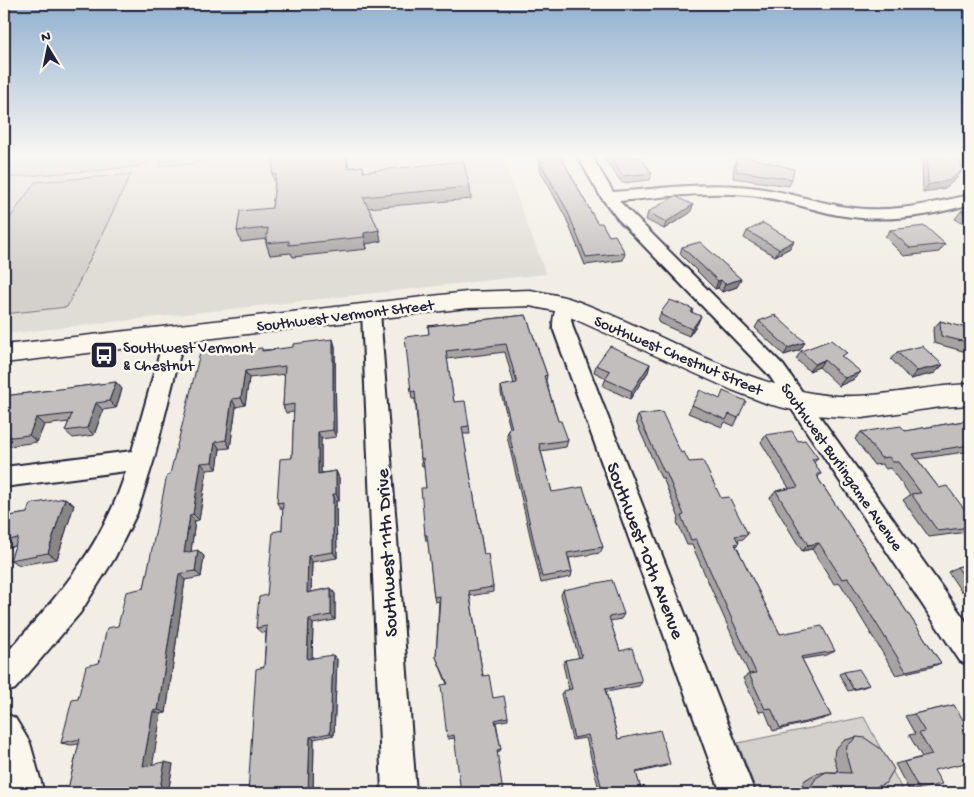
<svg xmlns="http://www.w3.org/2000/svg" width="974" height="797" viewBox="0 0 974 797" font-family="'Gochi Hand',sans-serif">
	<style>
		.built { fill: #e0dcd6 }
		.green { fill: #d4d1cc; stroke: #7b7a84 }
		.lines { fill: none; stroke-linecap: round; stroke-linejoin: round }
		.street-casing { stroke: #22223b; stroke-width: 4 }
		.secondary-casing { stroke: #22223b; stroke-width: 3 }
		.street { fill: #fbf7ec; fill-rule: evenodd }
		.secondary { fill: #fbf7ec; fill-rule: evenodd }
		.wall { fill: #a7a3a3; stroke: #22223b }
		.shaded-wall { fill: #888585; stroke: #22223b }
		.building { fill: #c2bebe; stroke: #22223b }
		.labels { text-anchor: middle; stroke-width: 5; stroke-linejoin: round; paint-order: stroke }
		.street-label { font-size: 16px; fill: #22223b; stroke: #fbf7ec }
		.poi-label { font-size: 16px; fill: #22223b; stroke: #fbf7ec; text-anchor: start }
		.near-street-label { font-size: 19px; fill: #22223b; stroke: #fbf7ec }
	</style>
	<rect width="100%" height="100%" fill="#f2eee5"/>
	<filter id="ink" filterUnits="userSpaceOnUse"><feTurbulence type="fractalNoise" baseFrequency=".02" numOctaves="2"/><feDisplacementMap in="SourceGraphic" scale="10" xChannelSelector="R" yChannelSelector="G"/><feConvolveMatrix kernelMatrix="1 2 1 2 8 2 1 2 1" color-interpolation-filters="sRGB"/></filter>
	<g filter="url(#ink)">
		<polygon class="built" points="4,157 502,157 546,274 4,334"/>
		<g class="green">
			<polygon points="4,157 219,157 191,164 159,166 162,159 153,160 135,167 4,178"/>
			<polygon points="131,174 67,307 4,314 4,227 35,182"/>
			<polygon points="864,717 904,793 757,793 738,743"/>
		</g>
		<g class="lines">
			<g class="street-casing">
				<g id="street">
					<path d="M578 157H592L613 192C658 189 704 182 749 187 785 190 819 204 854 208 895 213 931 203 970 195V204C928 217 883 223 838 215 808 209 779 198 749 195 705 191 662 197 619 201L783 365 970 627V666L960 661 769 375 618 219 601 197Z"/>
					<path d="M566 300 572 302 575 306 571 319 573 328 755 793H721L553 328C553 318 554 310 560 302Z"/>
					<polygon points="371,306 378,308 380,312 416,793 382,793 362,312 364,308"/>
					<path d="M175 327 182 329 185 334 154 459 137 513 114 559 80 613 15 689 4 693V656C56 598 103 547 126 471L4 487V467L132 451 165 334 168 329Z"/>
					<polygon points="4,713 15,718 30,743 44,793 10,793 4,764"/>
				</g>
			</g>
			<g class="secondary-casing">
				<path id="secondary" d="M530 290C545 293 560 295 574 300 654 329 727 377 811 393 864 403 917 386 970 384V405L941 407 862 418 813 415 768 404 732 390 559 312 530 306 467 308 4 363V345L467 292Z"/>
			</g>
			<use href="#street" class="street"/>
			<use href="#secondary" class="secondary"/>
		</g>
		<g class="wall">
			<polygon points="537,157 561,157 597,223 625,253 623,260 585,265 566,218 540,170 540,163"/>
			<polygon points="603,157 640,157 652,173 650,180 622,183"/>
			<polygon points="922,157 959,157 962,170 957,178 945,188 923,193"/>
			<polygon points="736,160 792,179 789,186 733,178 734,167"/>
			<polygon points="363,166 364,172 470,187 471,199 368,208 379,230 381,241 366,244 367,249 293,257 291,253 270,255 266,243 266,239 241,242 237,231 272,208 275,184 272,174"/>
			<polygon points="693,205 690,213 664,229 646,220 648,212"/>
			<polygon points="970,209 970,226 955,219 961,211"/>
			<polygon points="890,230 945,244 939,252 904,256 885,237"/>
			<polygon points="747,231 790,248 775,256 744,238"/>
			<polygon points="682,247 737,287 722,292 718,288 715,289 680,254"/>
			<polygon points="693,309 692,312 698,323 689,336 659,323 658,320 661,312"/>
			<polygon points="526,315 547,375 546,381 558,421 568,440 566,447 541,451 552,492 603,547 600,553 569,558 572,572 571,577 541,583 507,436 508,429 510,428 501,393 501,386 514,384 505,352 447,359 454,402 469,426 470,434 463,434 484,555 493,587 493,592 470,596 483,676 493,698 508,717 508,720 496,722 501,749 500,751 497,752 455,738 448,739 447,737 447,684 436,657 439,601 435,602 434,597 428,541 426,541 425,535 426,488 424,465 422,466 421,459 415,399 412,399 411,392 429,334 428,326"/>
			<polygon points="759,321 805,342 800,350 784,355 755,328"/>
			<polygon points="940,321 970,329 970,353 934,343 933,329"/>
			<polygon points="335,346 336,437 321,439 321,473 336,471 339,478 339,501 336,501 337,558 312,562 311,592 331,588 335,594 335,620 313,624 312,658 337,659 334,735 314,739 313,793 264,667 266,632 262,633 256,628 267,595 282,530 283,509 281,509 277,503 292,458 294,412 286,413 283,406 285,374 249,378 245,405 236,407 230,448 220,449 217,469 207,470 199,520 195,521 191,551 204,556 201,577 185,580 166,713 161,714 152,764 173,764 168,793 67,793 79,744 71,745 61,743 78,699 99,663 118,626 144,588 170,474 244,347 245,350 264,350"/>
			<polygon points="801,351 861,372 854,379 839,386 819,367 809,371 796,359"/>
			<polygon points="897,352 943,365 935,373 910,379 891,359"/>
			<polygon points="650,364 648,372 630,399 603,386 606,378 594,372 596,365"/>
			<polygon points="116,382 122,389 116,408 103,410 94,435 73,438 65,431 69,422 44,425 37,442 9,446 4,441 4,396"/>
			<polygon points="700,390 738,418 734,426 725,422 722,427 688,413"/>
			<polygon points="638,415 681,453 721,498 748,534 743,539 738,540 739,543 736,546 780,634 835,651 827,655 802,659 831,716 823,719 773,731 765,711 759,712 743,678 749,674 692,545 687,545 677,522 679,518 663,478 661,478 636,422"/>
			<polygon points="970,420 970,457 969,457 964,452 917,459 939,488 970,517 970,530 967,532 929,537 903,500 910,495 890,468 886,469 882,464 874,465 855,439 861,432 905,431"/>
			<polygon points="766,435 798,441 818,458 814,463 821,474 818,477 819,480 941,663 931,667 896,675 840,583 834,584 812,549 802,551 770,498 776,491 789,488 761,442"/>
			<polygon points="65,498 74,505 57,559 20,565 10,560 15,546 4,548 4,517 27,513"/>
			<polygon points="970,564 970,591 969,589 961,591 948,572 957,567"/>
			<polygon points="563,590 624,614 621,619 610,621 620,651 642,682 639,686 606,692 618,739 670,764 666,766 636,773 642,793 600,793 586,738 572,740 561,694 563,691 569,690 563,664 565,660 579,658 561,595"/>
			<polygon points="844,672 869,685 864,687 848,691 839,674"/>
			<polygon points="954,705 934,770 919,789 909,790 895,764 922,757 909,735 915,734 905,716"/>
			<polygon points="857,737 866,791 867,793 799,793 799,790 805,780 815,774 826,772 838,772 834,757 835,749 845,740"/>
		</g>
		<g class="shaded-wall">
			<polygon points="346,157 348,157 349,179 347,168"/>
			<polygon points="962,170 957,178 945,188 923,193 928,185"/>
			<polygon points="693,205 690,213 664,229 666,222"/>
			<polygon points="379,230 381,241 366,244 367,249 364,233"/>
			<polygon points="794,241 790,248 775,256 779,249"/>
			<polygon points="741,279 737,287 722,292 725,284"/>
			<polygon points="721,280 718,288 715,289 718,281"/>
			<polygon points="701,316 698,323 689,336 692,329"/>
			<polygon points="333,339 335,346 336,437 333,430"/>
			<polygon points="805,342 800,350 784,355 788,348"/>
			<polygon points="824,360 819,367 809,371 815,364"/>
			<polygon points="650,364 648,372 630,399 632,391"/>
			<polygon points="943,365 935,373 910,379 917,371"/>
			<polygon points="245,371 249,378 245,405 241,398"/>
			<polygon points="861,372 854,379 839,386 845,378"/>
			<polygon points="116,382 122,389 116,408 109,401"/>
			<polygon points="232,399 236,407 230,448 226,440"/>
			<polygon points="96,403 103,410 94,435 87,428"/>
			<polygon points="36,418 44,425 37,442 29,435"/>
			<polygon points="318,432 321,439 321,480 318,474"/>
			<polygon points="215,442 220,449 217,469 212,462"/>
			<polygon points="201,463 207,470 199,520 193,514"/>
			<polygon points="336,471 339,478 339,501 336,494"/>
			<polygon points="333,494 336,501 337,558 333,552"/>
			<polygon points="65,498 74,505 57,559 48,553"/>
			<polygon points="190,515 195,521 190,559 184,553"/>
			<polygon points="819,543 812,549 802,551 808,545"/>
			<polygon points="198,550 204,556 201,577 195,571"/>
			<polygon points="308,556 312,562 311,598 307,593"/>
			<polygon points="179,574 185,580 166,713 158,710"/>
			<polygon points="970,586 970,588 961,591"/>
			<polygon points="331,588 335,594 335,620 331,615"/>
			<polygon points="4,607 10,621 4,625"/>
			<polygon points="309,619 313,624 312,663 307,659"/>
			<polygon points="333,655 337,659 334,735 330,733"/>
			<polygon points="153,711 161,714 152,768 143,766"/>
			<polygon points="310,737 314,739 313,793 308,793"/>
			<polygon points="165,762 173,764 168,793 159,793"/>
		</g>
		<g class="building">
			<polygon points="274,157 346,157 347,168 363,166 363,172 463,161 470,187 363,197 379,230 364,233 364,237 289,245 289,241 266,243 268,228 237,231 240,211 272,208 276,174 272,174"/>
			<polygon points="542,157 561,157 597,223 602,223 609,236 615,235 625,253 586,257 567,210 540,162 544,162"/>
			<polygon points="610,157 640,157 652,173 623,176"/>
			<polygon points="741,157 748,157 794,169 792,179 736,171 736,160"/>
			<polygon points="927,157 959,157 962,170 950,180 928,185"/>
			<polygon points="675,196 693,205 666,222 648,212"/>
			<polygon points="970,209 970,216 961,211"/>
			<polygon points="763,223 794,241 779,249 747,231"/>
			<polygon points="925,226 945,244 910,248 890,230"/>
			<polygon points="700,242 741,279 725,284 721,280 718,281 682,247"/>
			<polygon points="670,300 693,309 691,312 701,316 692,329 661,315 661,312"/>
			<polygon points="526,315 547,375 544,376 558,421 561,421 568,440 539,444 552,492 583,487 603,547 567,553 572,572 542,577 508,429 512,428 501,386 517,383 506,344 446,351 454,402 465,401 469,426 462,427 484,555 488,554 493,587 469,591 483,676 489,675 493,698 504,696 508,717 495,720 501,749 497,750 503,793 461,793 454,735 447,737 441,685 448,684 436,657 440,596 434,597 427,535 425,535 421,488 426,488 423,458 421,459 415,391 411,392 405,337 429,334 428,326"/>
			<polygon points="775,315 805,342 788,348 759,321"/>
			<polygon points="940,321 970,329 970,343 941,336"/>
			<polygon points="333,339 333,430 318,432 318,474 336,471 336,494 333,494 333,552 308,556 307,593 331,588 331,615 309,619 307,659 333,655 330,733 310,737 308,793 248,793 256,669 264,667 267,626 256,628 259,597 267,595 273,532 282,530 283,502 277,503 280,459 292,458 294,404 283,406 285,366 245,371 241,398 232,399 226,440 215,442 212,462 201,463 193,514 190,515 184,553 198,550 195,571 179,574 158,710 153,711 143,766 165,762 159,793 92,793 92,791 81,793 67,793 80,739 61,743 72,700 78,699 86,666 99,663 107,628 118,626 126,592 144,588 167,475 170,474 200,353 244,347 243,350 262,348 262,351 293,347 293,344"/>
			<polygon points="831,340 847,353 841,356 861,372 845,378 824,360 815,364 801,351"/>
			<polygon points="610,346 650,364 632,391 605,379 610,371 596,365"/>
			<polygon points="922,346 943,365 917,371 897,352"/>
			<polygon points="116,382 109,401 96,403 87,428 65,431 72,414 36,418 29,435 4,438 4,396"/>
			<polygon points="700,390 720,399 723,391 746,401 738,418 729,414 726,420 692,405"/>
			<polygon points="662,412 681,453 684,452 689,462 703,461 721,498 729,497 748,534 735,536 739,543 735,544 780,634 822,626 835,651 801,657 831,716 780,728 771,708 765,709 749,674 756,673 696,539 691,540 681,516 684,515 666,472 664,472 638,415"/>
			<polygon points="970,420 970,445 913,454 939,488 947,486 970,517 970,527 938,531 911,494 921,493 898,462 893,462 889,457 881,458 861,432 901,426 905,431"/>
			<polygon points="792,431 798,441 805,440 818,458 812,459 821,474 817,474 819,480 941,663 906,671 848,578 842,579 819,543 808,545 776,491 798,487 766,435"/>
			<polygon points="65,498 48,553 10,560 18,538 4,541 4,517 27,513 30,504"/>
			<polygon points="970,564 970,584 957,567"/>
			<polygon points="612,580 624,614 609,617 620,651 632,648 642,682 605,689 618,739 660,730 670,764 636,772 642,793 603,793 588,735 574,738 563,691 572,689 565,660 582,657 563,590"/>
			<polygon points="859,669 869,685 853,689 844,672"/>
			<polygon points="954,705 970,731 970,762 934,770 942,784 919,789 904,762 932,755 919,733 925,732 914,714"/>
			<polygon points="857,737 865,738 881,749 894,769 886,783 866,791 867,793 810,793 810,788 816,778 826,772 851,773 846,754 847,746"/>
		</g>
	</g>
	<linearGradient id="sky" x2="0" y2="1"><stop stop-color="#91b0d0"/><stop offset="0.58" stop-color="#f9f7f3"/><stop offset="1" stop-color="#f9f7f3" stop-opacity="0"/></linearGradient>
	<rect width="974" height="269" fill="url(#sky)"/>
	<defs>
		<g id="bus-square" transform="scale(1.4375)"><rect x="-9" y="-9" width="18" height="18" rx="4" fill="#22223b" stroke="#fbf7ec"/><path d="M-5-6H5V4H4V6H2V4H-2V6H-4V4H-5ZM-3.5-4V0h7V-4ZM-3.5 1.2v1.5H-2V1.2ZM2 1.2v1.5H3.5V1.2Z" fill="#fff"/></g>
	</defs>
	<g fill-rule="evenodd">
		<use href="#bus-square" x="104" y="355"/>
	</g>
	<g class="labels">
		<g class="street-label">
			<text transform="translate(345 314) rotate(-7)" y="6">Southwest Vermont Street</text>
			<text transform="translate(679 354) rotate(23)" y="6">Southwest Chestnut Street</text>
			<text transform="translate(843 466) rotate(55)" y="6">Southwest Burlingame Avenue</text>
		</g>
		<g class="poi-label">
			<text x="123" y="352">Southwest Vermont<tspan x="123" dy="18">&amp; Chestnut</tspan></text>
		</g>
		<g class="near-street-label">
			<text transform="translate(647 550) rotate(69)" y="7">Southwest 10th Avenue</text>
			<text transform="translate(385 553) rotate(-93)" y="7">Southwest 11th Drive</text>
		</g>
	</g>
	<rect width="974" height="797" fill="none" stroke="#fbf7ec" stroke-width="20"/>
	<rect x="10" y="10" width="954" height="777" fill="none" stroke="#22223b" stroke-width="2" filter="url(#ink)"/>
	<g transform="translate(48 48) rotate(350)" stroke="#fbf7ec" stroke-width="4" paint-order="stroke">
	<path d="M0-4L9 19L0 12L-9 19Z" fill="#22223b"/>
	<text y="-8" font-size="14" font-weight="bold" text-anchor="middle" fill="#22223b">N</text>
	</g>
</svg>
